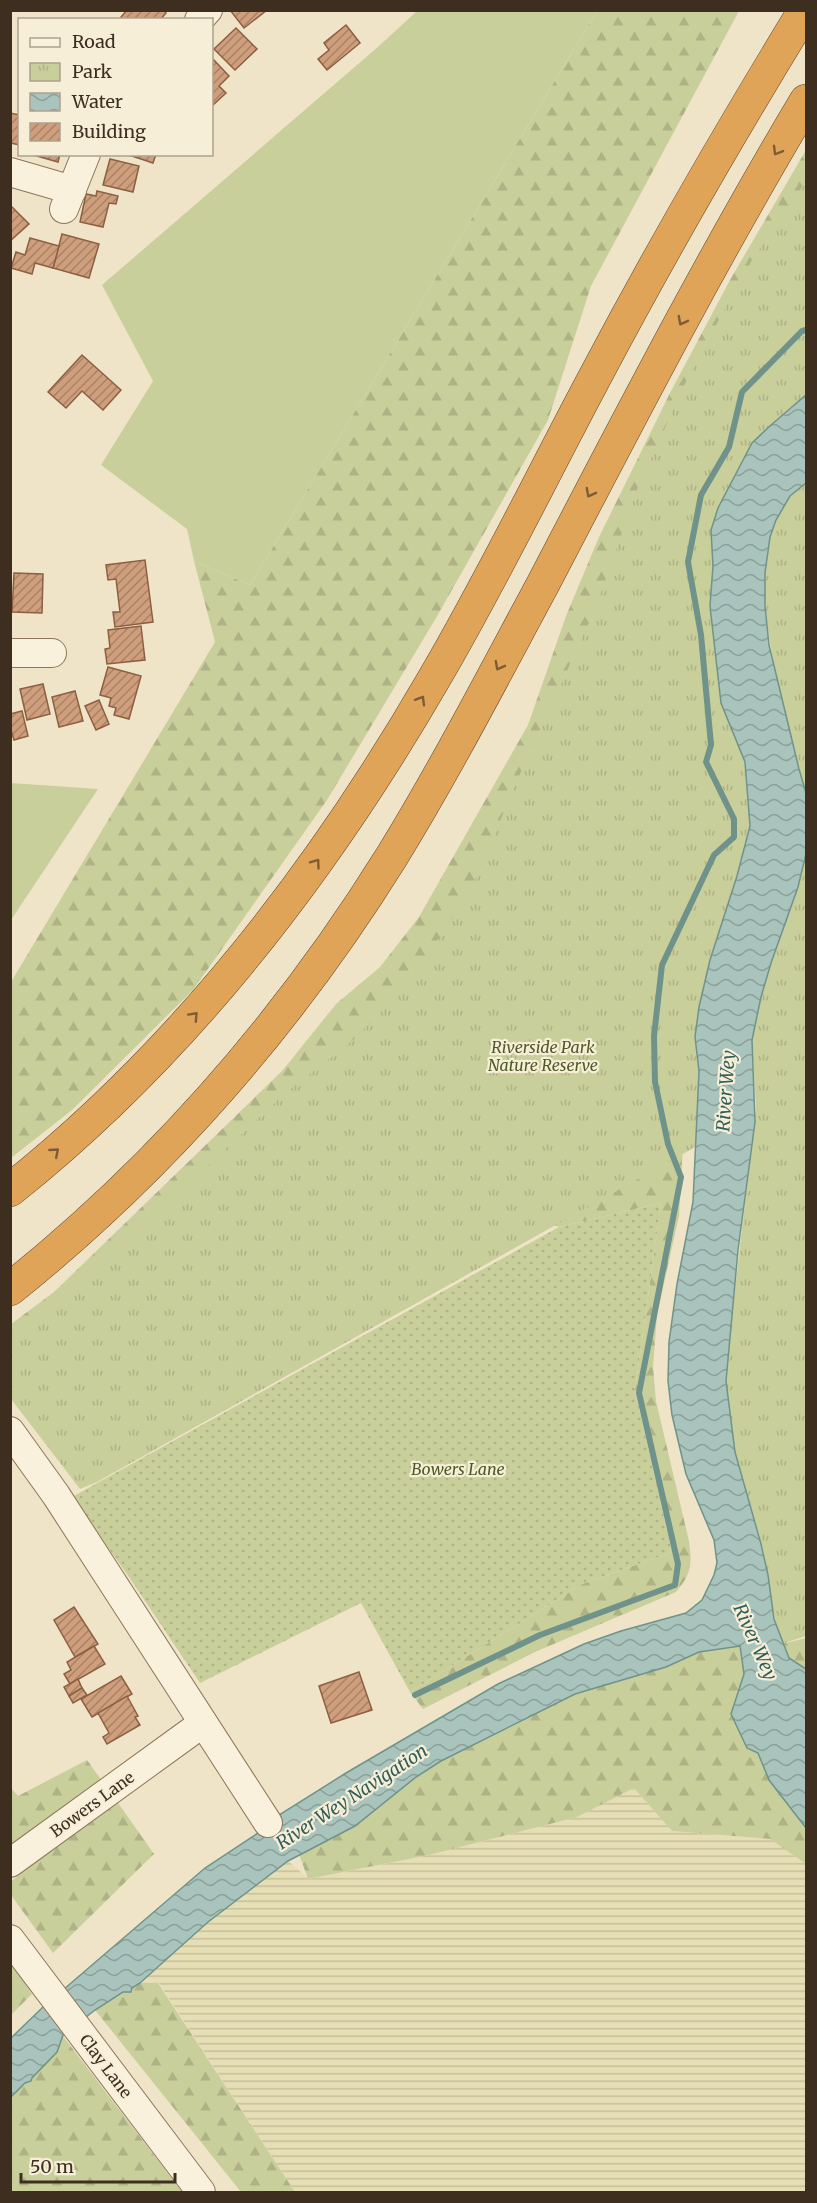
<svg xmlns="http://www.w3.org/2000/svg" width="817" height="2203" viewBox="0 0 817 2203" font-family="Merriweather,serif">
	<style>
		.farmland { fill: url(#farmland-rules) }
		.grass { fill: #c9cf9b }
		.forest { fill: url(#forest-firs) }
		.park { fill: url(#park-tufts) }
		.garden { fill: url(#garden-dots) }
		.water { fill: url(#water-waves); stroke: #6f938a; stroke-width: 1.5 }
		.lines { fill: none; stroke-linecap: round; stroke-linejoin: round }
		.stream { stroke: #6f938a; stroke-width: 6 }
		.building { fill: url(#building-hatch); stroke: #8d5f41; stroke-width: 1.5 }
		.minor-casing { stroke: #8d765c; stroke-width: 30 }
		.highway-casing { stroke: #5b4430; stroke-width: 34 }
		.minor { stroke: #faf1dc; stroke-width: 28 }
		.highway { stroke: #e0a458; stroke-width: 33 }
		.oneway { stroke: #7e5d36 }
		.labels { text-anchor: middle; stroke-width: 4.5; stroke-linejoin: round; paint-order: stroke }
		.park-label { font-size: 16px; font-style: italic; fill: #4d5a26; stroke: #f7eed8 }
		.street-label { font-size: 16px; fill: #3d2e20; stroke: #f7eed8 }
		.water-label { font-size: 18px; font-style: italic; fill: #2f5d5a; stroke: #f7eed8 }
	</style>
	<defs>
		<pattern id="farmland-rules" width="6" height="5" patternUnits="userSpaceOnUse" patternTransform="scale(1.5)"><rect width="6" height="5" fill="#e6deb5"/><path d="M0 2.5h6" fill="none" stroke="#c6bf9b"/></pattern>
		<pattern id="forest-firs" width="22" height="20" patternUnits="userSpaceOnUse" patternTransform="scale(1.5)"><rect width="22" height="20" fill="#c9cf9b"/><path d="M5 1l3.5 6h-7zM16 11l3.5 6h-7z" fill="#aeb285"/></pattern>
		<pattern id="park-tufts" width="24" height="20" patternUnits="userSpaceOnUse" patternTransform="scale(1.5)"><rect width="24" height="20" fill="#c9cf9b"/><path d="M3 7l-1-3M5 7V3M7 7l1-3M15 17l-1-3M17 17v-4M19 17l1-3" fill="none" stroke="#aeb285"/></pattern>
		<pattern id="garden-dots" width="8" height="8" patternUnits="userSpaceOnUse" patternTransform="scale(1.5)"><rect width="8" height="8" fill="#c9cf9b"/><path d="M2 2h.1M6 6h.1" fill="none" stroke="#aeb285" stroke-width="1.8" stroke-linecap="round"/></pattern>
		<pattern id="water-waves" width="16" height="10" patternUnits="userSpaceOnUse" patternTransform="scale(1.5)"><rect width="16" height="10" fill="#a9c4bc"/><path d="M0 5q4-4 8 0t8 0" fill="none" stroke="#8ba098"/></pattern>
		<pattern id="building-hatch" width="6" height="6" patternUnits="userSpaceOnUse" patternTransform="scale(1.5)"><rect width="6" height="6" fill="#cf9f7d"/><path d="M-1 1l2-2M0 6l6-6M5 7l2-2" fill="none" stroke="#a98266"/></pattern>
	</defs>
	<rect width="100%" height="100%" fill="#f0e4c8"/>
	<polygon class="farmland" points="634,1788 672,1831 770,1839 806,1864 806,2192 295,2192 159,1983 140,1983 208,1922 288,1861 309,1879 429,1855 577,1817"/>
	<g class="grass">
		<polygon points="417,11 597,11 250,585 194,561 187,529 101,465 153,381 102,285 379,46"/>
		<polygon points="11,783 98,789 11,920 10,783"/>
	</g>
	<g class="forest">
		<polygon points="597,11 739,11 591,286 548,420 436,618 327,800 193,990 72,1110 11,1158 11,982 215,642 194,561 250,585"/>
		<path d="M806 150V377L743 425 684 1127 679 1216 657 1315 653 1367 656 1401 689 1541C692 1564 692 1574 676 1592L535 1652 423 1709 410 1692 582 1584 672 1552 635 1390 661 1203 559 1227 534 1218 429 1022 11 1364V1324L54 1292 283 1070 336 1004 380 967 419 917 528 725 566 616 599 537 670 393 730 280Z"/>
		<polygon points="806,1638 806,1669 789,1658 781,1644"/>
		<polygon points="740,1645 744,1674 731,1714 758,1753 769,1780 806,1828 806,1864 770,1839 672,1831 634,1788 577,1817 429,1855 308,1879 299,1854 355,1826 416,1777 441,1761 572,1695 666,1667 699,1652"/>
		<polygon points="87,1760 105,1785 11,1850 10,1787 18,1796"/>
		<polygon points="116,1800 154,1854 53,1953 11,1895 10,1882"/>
		<polygon points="11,1963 32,1994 11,2015 10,2015"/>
		<polygon points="140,1983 158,1983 295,2192 241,2192 95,2010"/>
		<polygon points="63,2036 182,2192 11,2192 10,2097 26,2083 31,2081 32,2078 57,2052"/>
	</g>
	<g class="park">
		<path d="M806 181V395C795 404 781 414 771 425 742 453 724 492 711 530L721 703 745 762 750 826 695 1037 699 1071 697 1146 97 1482 80 1489 11 1399 10 1334 177 1195 283 1095 353 1040 404 989 469 894 520 774 596 607 638 487 689 375 748 266Z"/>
		<path d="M806 483V793C797 764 790 735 783 705 769 643 740 525 806 483Z"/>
		<path d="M806 854V1636L781 1644C771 1611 770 1578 762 1545 754 1514 742 1484 735 1453 728 1426 725 1395 726 1367L756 1108 752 1040 761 997 771 963 798 887Z"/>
	</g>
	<polygon class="garden" points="661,1203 635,1390 672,1552 582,1584 410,1692 361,1603 200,1683 129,1577 72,1497 559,1227"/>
	<polygon class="water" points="806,395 806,483 790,496 776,520 770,537 765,573 765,606 769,645 799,769 806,793 806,854 798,887 771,963 761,997 752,1040 755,1122 738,1250 726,1381 735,1452 761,1544 768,1575 774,1619 789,1658 806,1669 806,1828 769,1780 758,1753 747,1748 731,1714 744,1674 740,1646 699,1652 666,1667 575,1694 441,1761 416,1777 355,1826 288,1861 208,1922 140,1983 132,1988 131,1992 123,1992 95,2010 63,2035 57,2052 32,2078 31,2081 25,2083 11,2097 11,2038 42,2008 205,1868 267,1827 279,1815 346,1773 498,1684 584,1644 621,1631 686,1613 702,1600 714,1575 717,1563 714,1540 686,1474 672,1415 668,1381 669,1342 677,1284 693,1202 699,1071 695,1037 699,1007 710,960 737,876 750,826 745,762 721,703 710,606 713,566 711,530 718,508 752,443 771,425"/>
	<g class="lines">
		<polyline class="stream" points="415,1695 540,1635 675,1585 678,1564 639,1393 681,1177 668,1144 655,1082 654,1036 662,965 714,855 734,837 734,819 706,762 711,745 701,635 688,562 701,495 729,447 742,392 802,331 806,330"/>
	</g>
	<g class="building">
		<polygon points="127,10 163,10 166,13 160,20 123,20 121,17"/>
		<polygon points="230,10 267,10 244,28"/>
		<polygon points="346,25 360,43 327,70 318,59 329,50 324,43"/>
		<polygon points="236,28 257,49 235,70 214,49"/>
		<polygon points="212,58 229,76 219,86 226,93 213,105 212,103"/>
		<polygon points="10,113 20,115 20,145 10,143"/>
		<polygon points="30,154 60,154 58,162"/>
		<polygon points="126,154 156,154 153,163"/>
		<polygon points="110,159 139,166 133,192 103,185"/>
		<polygon points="97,191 118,196 116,204 109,203 103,227 80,222 86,194 96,196"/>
		<polygon points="10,205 29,224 10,241"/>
		<polygon points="62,234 99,244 89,278 53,268"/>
		<polygon points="30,238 59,246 53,268 35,263 32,274 11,268 16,252 25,255"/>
		<polygon points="82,355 121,390 103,410 82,391 66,408 48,392"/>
		<polygon points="145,560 153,622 115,627 113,612 120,612 116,579 108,580 106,565"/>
		<polygon points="14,573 43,574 42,613 12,612"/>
		<polygon points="141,626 145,660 107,664 105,649 110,648 108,630"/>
		<polygon points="108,667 141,676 129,719 114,715 116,708 109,706 111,698 100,695"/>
		<polygon points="43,684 50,714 27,720 20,689"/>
		<polygon points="75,691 83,721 59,727 52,697"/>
		<polygon points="99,700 109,724 96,730 85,706"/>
		<polygon points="22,711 28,736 14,740 10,727 10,714"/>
		<polygon points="74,1607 98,1644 75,1657 54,1620"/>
		<polygon points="94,1646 105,1664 70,1684 64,1674 71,1670 67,1662"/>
		<polygon points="359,1672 372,1710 331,1723 319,1686"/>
		<polygon points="121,1676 132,1694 92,1717 81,1699"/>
		<polygon points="78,1679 82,1688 69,1696 64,1687"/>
		<polygon points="82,1688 87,1695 73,1703 69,1696"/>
		<polygon points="127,1696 138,1716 135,1717 140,1725 107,1744 103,1737 109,1733 98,1713"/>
	</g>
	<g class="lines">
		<g class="minor-casing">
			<g id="minor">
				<polyline points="199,20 208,10"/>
				<polyline points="10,172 72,190"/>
				<polyline points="64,209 86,154"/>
				<polyline points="10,653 52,653"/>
				<polyline points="10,1431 56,1495 268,1823"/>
				<polyline points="10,1863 203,1723"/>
				<polyline points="10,1939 201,2192"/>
			</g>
		</g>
		<g class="highway-casing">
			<g id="highway">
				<path d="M10 1190C186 1050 323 871 435 677 493 578 543 474 597 373 662 250 732 129 805 10"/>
				<path d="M10 1289C161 1168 290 1020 392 856 446 768 494 675 543 584 628 421 712 258 806 101"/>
			</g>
		</g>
		<use href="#minor" class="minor"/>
		<use href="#highway" class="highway"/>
	</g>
	<defs><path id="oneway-chevron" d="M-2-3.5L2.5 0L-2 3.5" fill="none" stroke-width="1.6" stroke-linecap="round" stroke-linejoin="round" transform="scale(1.5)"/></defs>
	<g class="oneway">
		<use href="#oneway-chevron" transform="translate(777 151) rotate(120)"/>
		<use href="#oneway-chevron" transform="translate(682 321) rotate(118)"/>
		<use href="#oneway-chevron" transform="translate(590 493) rotate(118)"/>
		<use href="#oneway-chevron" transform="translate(499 666) rotate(118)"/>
		<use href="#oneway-chevron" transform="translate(421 700) rotate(-59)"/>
		<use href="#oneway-chevron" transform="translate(316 863) rotate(-54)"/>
		<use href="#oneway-chevron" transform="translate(194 1016) rotate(-47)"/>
		<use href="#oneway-chevron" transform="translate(55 1152) rotate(-41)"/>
	</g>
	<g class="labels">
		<g class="park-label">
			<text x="543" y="1053">Riverside Park<tspan x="543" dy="18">Nature Reserve</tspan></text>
			<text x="458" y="1475">Bowers Lane</text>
		</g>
		<g class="street-label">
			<text transform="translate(92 1804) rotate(-36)" y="6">Bowers Lane</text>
			<text transform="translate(106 2066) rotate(53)" y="6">Clay Lane</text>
		</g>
		<g class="water-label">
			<text transform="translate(726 1091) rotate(-86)" y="6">River Wey</text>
			<text transform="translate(755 1642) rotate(66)" y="6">River Wey</text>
			<text transform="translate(352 1797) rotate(-33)" y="6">River Wey Navigation</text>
		</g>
	</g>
	<rect width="817" height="2203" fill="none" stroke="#3d2e20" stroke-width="24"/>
	<rect x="18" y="18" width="195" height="138" fill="#f7eed8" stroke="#ada18e" stroke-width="1.5"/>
	<rect x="30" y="38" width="30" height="9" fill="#faf1dc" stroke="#ada18e" stroke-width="1.5"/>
	<text x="72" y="48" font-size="18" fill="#3d2e20">Road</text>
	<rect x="30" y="63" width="30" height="18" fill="url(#park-tufts)" stroke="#ada18e" stroke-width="1.5"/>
	<text x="72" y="78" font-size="18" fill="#3d2e20">Park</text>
	<rect x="30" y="93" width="30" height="18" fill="url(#water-waves)" stroke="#ada18e" stroke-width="1.5"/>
	<text x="72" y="108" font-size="18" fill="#3d2e20">Water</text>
	<rect x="30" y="123" width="30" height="18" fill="url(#building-hatch)" stroke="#ada18e" stroke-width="1.5"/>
	<text x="72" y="138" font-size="18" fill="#3d2e20">Building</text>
	<path d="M21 2173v9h154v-9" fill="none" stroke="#3d2e20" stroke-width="3"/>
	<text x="30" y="2173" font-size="18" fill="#3d2e20" stroke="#f7eed8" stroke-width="4.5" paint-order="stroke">50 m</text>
</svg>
